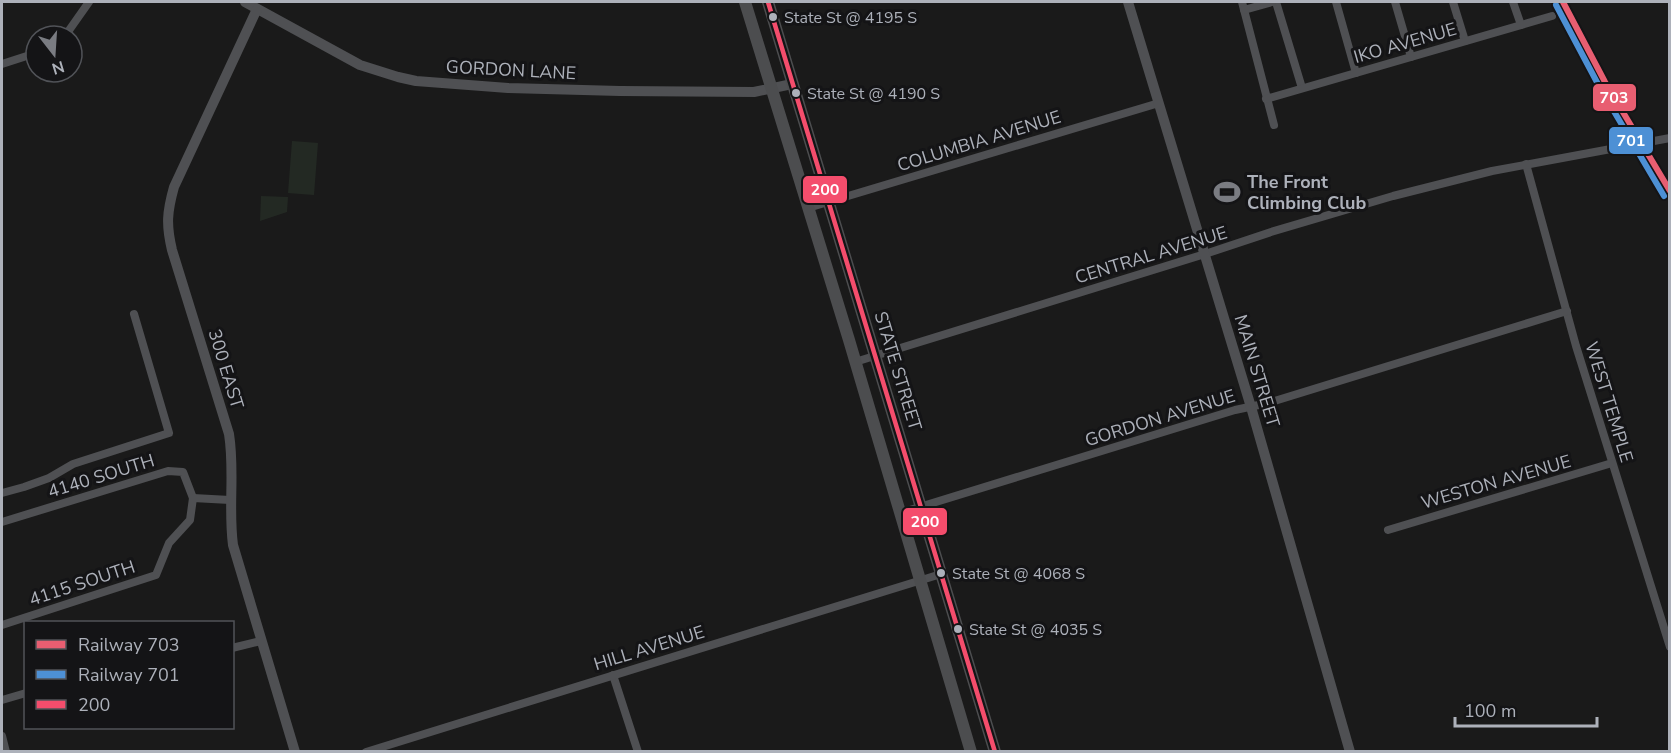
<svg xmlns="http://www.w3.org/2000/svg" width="1671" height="753" viewBox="0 0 1671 753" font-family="'Nunito Sans',sans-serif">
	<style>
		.green { fill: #232923 }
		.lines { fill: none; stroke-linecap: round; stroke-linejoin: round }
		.minor { stroke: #4f5053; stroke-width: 8 }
		.tertiary { stroke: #4f5053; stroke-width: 10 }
		.primary { stroke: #4c4d4f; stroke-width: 12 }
		.bus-1-casing { stroke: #141416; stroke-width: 9 }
		.bus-1 { stroke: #f44d6c; stroke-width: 4.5 }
		.rail-1-casing { stroke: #141416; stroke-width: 10 }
		.rail-2-casing { stroke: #141416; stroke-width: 10 }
		.rail-1 { stroke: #e85e71; stroke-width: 6 }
		.rail-2 { stroke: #4d90d5; stroke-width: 6 }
		.bus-dot { fill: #adb1ba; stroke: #141416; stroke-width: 2 }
		.labels { text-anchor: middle; stroke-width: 6; stroke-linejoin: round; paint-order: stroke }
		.bus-label { font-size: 16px; fill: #adb1ba; stroke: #141416; text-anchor: start }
		.street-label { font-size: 18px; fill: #adb1ba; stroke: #141416 }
		.poi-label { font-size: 18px; font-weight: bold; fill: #adb1ba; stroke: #141416; text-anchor: start }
		.line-badge { stroke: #141416; stroke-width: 2 }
		.badge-label { font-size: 16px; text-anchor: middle; font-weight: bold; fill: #fff }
	</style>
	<rect width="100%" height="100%" fill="#1a1a1a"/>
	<g class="green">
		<polygon points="292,141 318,143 314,195 288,193"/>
		<polygon points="261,196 288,197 287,212 260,221"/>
	</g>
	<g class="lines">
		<g class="minor">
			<polyline points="1242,2 1274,125"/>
			<polyline points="1276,2 1302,88"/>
			<polyline points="1336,2 1356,73"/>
			<polyline points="1395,2 1411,57"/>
			<polyline points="1453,2 1465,41"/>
			<polyline points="1513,2 1521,25"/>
			<polyline points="1244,10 1272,2"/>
			<polyline points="65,36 89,2"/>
			<polyline points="2,64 36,53"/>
			<polyline points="1266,99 1552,16"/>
			<polyline points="1526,164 1576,346 1670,647"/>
			<polyline points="808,208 1159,103"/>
			<polyline points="855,362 1205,254 1271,232 1393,196 1492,171 1670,138"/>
			<polyline points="2,493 24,487 49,478 73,464 169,433 134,314"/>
			<polyline points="900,513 1235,410 1268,403 1567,311"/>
			<polyline points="2,522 168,471 183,472 193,498"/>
			<polyline points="1388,530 1612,463"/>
			<polyline points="2,625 156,575 169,543 190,520 193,498 230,500"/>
			<polyline points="232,648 261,641"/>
			<polyline points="613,675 638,752"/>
			<polyline points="2,700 26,693"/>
			<polyline points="2,736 6,752"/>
			<polyline points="366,752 941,574"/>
		</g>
		<g class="tertiary">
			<polyline points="245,2 360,65 398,77 416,81 508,88 620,91 754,92 792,84"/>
			<polyline points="1128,2 1251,407 1350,752"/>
			<path d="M257 9 174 187C167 212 166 225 172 250L229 434C235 471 228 508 233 545L295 752"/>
		</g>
		<g class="primary">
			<polyline points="745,2 849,340 971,752"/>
			<polyline points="768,2 995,752"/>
		</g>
		<g class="bus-1-casing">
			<polyline id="bus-1" points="768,2 995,752"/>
		</g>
		<use href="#bus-1" class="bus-1"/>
		<g class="rail-1-casing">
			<polyline id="rail-1" points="1563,2 1605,82 1670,191"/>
		</g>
		<g class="rail-2-casing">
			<polyline id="rail-2" points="1556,5 1599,86 1664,196"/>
		</g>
		<use href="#rail-1" class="rail-1"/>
		<use href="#rail-2" class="rail-2"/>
	</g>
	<defs>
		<g id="stadium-bare" transform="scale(2.07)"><path d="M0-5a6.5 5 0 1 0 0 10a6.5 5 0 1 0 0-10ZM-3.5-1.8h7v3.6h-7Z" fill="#7a7c82" stroke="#141416" stroke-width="2.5" paint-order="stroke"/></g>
	</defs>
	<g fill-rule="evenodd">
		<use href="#stadium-bare" x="1227" y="192"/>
	</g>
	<g class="bus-dot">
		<circle cx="773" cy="17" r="5"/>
		<circle cx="796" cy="93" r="5"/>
		<circle cx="941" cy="573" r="5"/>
		<circle cx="958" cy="629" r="5"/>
	</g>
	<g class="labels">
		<g class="bus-label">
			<text x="784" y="23">State St @ 4195 S</text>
			<text x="807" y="99">State St @ 4190 S</text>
			<text x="952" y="579">State St @ 4068 S</text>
			<text x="969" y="635">State St @ 4035 S</text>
		</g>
		<g class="street-label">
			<text transform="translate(1405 43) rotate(-16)" y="6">IKO AVENUE</text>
			<text transform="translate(511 70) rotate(3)" y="6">GORDON LANE</text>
			<text transform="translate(979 141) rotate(-17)" y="6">COLUMBIA AVENUE</text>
			<text transform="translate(1151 255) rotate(-17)" y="6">CENTRAL AVENUE</text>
			<text transform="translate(226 369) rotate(73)" y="6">300 EAST</text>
			<text transform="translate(898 371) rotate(73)" y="6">STATE STREET</text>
			<text transform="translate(1257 371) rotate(73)" y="6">MAIN STREET</text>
			<text transform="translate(1609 402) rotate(73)" y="6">WEST TEMPLE</text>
			<text transform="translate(1160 418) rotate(-17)" y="6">GORDON AVENUE</text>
			<text transform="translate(101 476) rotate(-17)" y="6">4140 SOUTH</text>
			<text transform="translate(1496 482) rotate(-16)" y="6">WESTON AVENUE</text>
			<text transform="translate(82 583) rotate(-18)" y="6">4115 SOUTH</text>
			<text transform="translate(649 648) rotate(-17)" y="6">HILL AVENUE</text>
		</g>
		<g class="poi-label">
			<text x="1247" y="188">The Front<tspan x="1247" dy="21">Climbing Club</tspan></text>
		</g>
	</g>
	<g class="line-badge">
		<rect x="1592" y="83" width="45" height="29" rx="6" fill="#e85e71"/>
		<rect x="1608" y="126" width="46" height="29" rx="6" fill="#4d90d5"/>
		<rect x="802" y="175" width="46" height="29" rx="6" fill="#f44d6c"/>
		<rect x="902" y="507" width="46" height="29" rx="6" fill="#f44d6c"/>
	</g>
	<g class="badge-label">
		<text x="1614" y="103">703</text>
		<text x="1631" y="146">701</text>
		<text x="825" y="195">200</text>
		<text x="925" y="527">200</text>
	</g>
	<rect width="1671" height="753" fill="none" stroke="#adb1ba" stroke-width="6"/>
	<rect x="24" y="621" width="210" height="108" fill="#141416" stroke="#515358" stroke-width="1.5"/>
	<rect x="36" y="640" width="30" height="9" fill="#e85e71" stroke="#515358" stroke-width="1.5"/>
	<text x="78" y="651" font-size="18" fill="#adb1ba">Railway 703</text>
	<rect x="36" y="670" width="30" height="9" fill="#4d90d5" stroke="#515358" stroke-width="1.5"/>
	<text x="78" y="681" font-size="18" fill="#adb1ba">Railway 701</text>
	<rect x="36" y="700" width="30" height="9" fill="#f44d6c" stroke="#515358" stroke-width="1.5"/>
	<text x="78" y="711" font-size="18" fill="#adb1ba">200</text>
	<g transform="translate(54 54) rotate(163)"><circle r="28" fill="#141416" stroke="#515358" stroke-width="1.5"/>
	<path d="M0-4.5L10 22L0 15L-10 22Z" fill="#7a7c82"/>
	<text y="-9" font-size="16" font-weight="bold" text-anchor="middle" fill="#adb1ba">N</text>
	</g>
	<path d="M1455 717v9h142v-9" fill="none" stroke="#adb1ba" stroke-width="3"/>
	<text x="1464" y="717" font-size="18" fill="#adb1ba" stroke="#141416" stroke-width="4.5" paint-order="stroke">100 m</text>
</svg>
